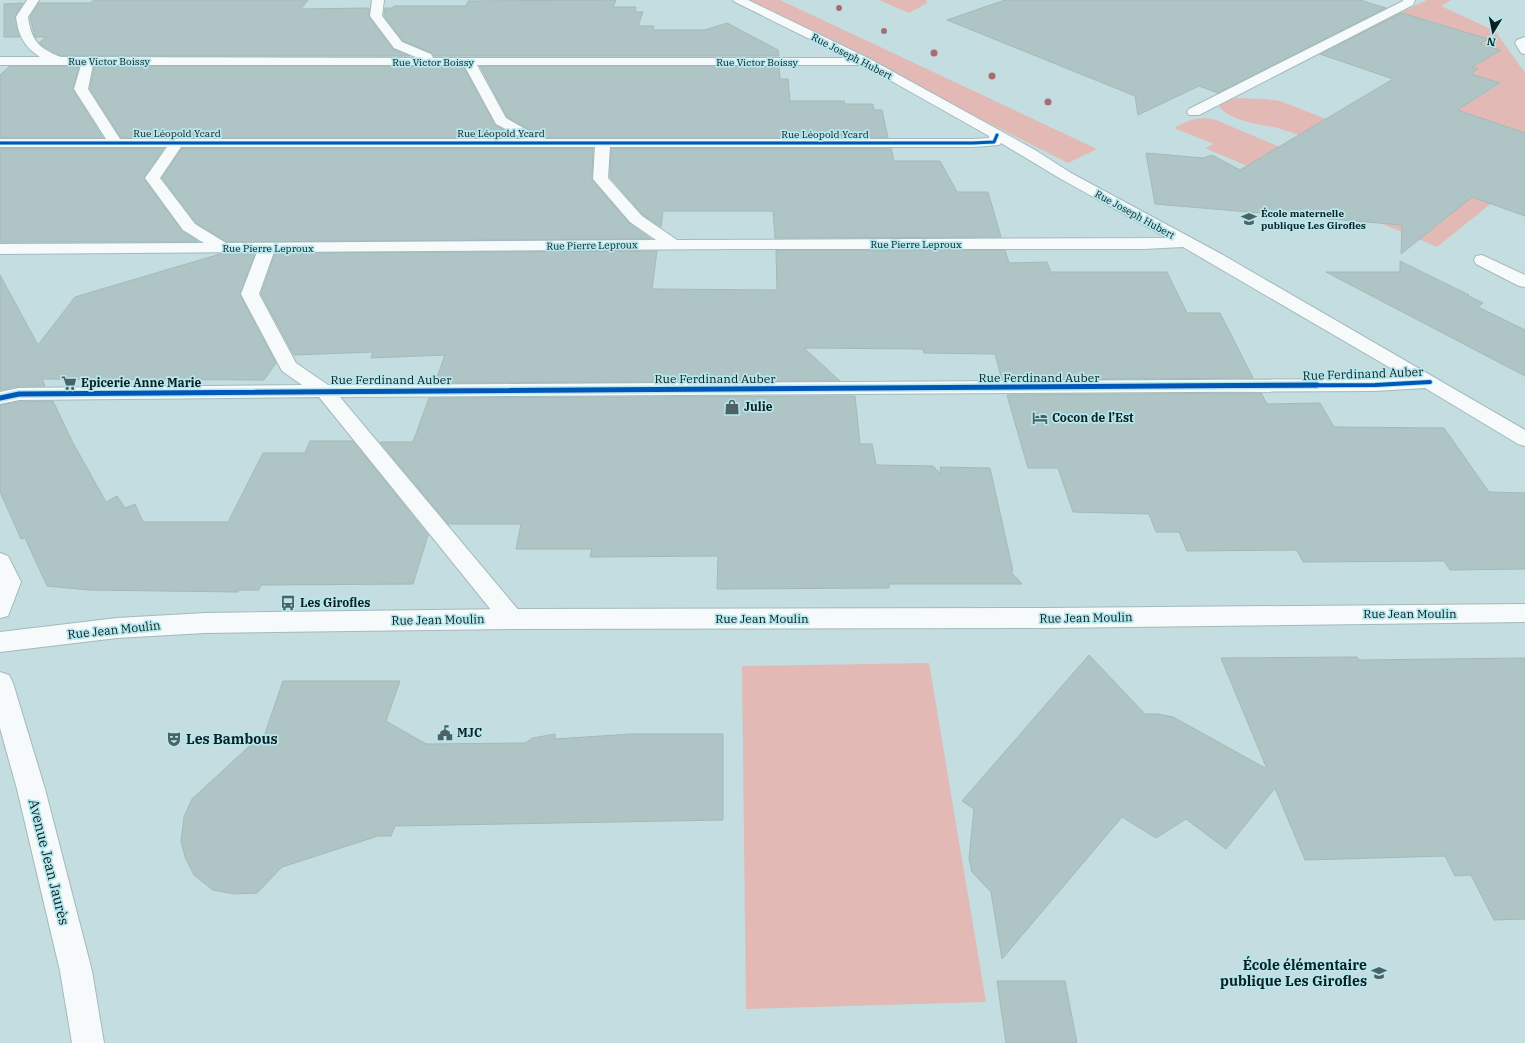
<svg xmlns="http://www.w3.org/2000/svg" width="1525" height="1043" viewBox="0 0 1525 1043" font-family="'IBM Plex Serif',serif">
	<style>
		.green { fill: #e3b9b6 }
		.building { fill: #afc4c4; stroke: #a4b9b9 }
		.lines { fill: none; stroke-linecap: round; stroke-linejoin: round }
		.minor-casing { stroke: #a5b9bc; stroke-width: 2 }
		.major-casing { stroke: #a5b9bc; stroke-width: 2 }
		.minor { fill: #f6fafa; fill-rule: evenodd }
		.major { fill: #f6fafa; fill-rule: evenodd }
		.cycleway-far2-casing { stroke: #b6e7ed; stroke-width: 4.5 }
		.cycleway-far1-casing { stroke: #b6e7ed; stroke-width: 6 }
		.cycleway-casing { stroke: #b6e7ed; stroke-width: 8 }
		.cycleway-far2 { stroke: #0057b8; stroke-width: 3 }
		.cycleway-far1 { stroke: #0057b8; stroke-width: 4 }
		.cycleway { stroke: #0057b8; stroke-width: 5 }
		.tree { fill: #a76d72 }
		.labels { text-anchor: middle; stroke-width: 3.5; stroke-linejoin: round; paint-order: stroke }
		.far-street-label { font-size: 10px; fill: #0c1f22; stroke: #b6e7ed }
		.far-poi-label { font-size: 10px; font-weight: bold; fill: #0c1f22; stroke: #b6e7ed; text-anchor: start }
		.street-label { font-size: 12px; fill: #0c1f22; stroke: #b6e7ed }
		.poi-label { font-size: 12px; font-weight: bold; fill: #0c1f22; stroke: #b6e7ed; text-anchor: start }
		.near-poi-label { font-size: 14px; font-weight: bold; fill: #0c1f22; stroke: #b6e7ed; text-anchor: start }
		.near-street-label { font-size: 14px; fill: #0c1f22; stroke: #b6e7ed }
	</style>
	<rect width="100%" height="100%" fill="#c3dde0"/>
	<g class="green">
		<polygon points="745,0 780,0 1097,149 1068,163"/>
		<polygon points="879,0 926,0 927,3 909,13"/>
		<path d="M1427 0H1451L1441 6 1495 31 1525 73V176L1437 247 1205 148 1214 144 1174 128C1192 119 1196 116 1216 120L1280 147 1299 135C1292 133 1285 130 1278 128 1259 124 1234 122 1220 108V104L1232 98 1264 99 1280 101 1326 119 1503 126 1425 99 1435 94 1467 104 1500 84 1471 74 1478 70 1472 67 1500 51 1479 44 1487 39 1424 19 1379 42 1356 35Z"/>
		<polygon points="929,663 986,1002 746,1009 742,666"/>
	</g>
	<g class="building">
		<polygon points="94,0 308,0 301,9 369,8 369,17 393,49 410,56 61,56 48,49 39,43 46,37 35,37 30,17 39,3 90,3"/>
		<polygon points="616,0 613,7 636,7 635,12 643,12 638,26 654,26 653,30 705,30 727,23 778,50 779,56 434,56 432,53 403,41 384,16 385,8 392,8 394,6 466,6 468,1"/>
		<polygon points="1005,0 1360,0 1386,8 1218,93 1199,86 1138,115 1135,96 947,20"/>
		<polygon points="23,3 15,17 20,37 4,37 4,4"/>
		<polygon points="1402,13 1488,39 1479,44 1501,50 1472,67 1478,69 1471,74 1500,83 1457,110 1525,133 1525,216 1472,197 1401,254 1402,225 1155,204 1146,153 1203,158 1212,155 1240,170 1393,79 1320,54"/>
		<polygon points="10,66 79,66 73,90 103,138 0,138 0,75"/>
		<polygon points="94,66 463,66 495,125 519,138 121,138 90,89"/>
		<polygon points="480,66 779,66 780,79 788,79 790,101 844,101 845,104 873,104 874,110 882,110 888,138 546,138 544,135 526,128 507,117"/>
		<polygon points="0,148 164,148 144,179 182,231 199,242 0,242"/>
		<polygon points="182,148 593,148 592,180 629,223 651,239 226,242 196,223 162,178"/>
		<polygon points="611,148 891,148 894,161 940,161 957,192 988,192 1001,237 775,238 773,211 663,211 661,227 643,215 610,177"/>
		<polygon points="776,250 1005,250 1009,263 1047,262 1051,272 1167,272 1187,313 1220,313 1253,378 1002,380 995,354 924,353 923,349 804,348 840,381 435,383 445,355 371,358 373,352 294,355 261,294 275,253 657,251 652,289 777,290"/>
		<polygon points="220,254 255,254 240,295 276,363 264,380 42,379 45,386 19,386 0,390 0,275 38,345 75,297"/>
		<polygon points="1400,261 1469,295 1467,295 1483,303 1478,307 1525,330 1525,376 1326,272 1400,272"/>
		<polygon points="1261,393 1267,404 1320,403 1334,427 1444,428 1489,492 1525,493 1525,569 1450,570 1444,561 1303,562 1297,550 1187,551 1179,532 1156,532 1149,514 1073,512 1058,468 1028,468 1007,395"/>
		<polygon points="855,396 860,444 872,444 876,465 933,466 941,474 940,467 990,468 1013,571 1010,571 1022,584 889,584 889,588 717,589 718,556 590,557 592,549 516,549 521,524 448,524 380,442 413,442 429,398"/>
		<polygon points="53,401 72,441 106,502 117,496 125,508 135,504 143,522 228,522 263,453 305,453 310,441 353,441 428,535 413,584 261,585 259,590 239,590 238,592 90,590 47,586 25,538 21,539 0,492 0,405 19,402"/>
		<polygon points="1089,655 1145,714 1158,714 1173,717 1267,769 1221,658 1357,657 1359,660 1525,658 1525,919 1494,920 1471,875 1455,876 1445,856 1305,860 1275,788 1226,849 1186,819 1156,838 1122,817 1002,959 991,892 972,872 969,859 974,809 962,801"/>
		<polygon points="283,681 400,681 386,721 426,744 525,743 533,738 555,734 555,739 631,734 723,734 723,820 395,826 391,836 378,836 282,867 257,893 235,894 213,890 194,875 185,857 181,841 184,817 192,799 257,739 262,742"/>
		<polygon points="997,981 1065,981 1077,1043 1006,1043"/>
	</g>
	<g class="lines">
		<g class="minor-casing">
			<g id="minor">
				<path d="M27 0H39L28 17C31 40 39 49 61 57L418 58 394 48 370 16 372 0H384L382 16 402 42 431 54 433 58H848L735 2 733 0H748L870 59 1035 150 1071 173 1223 255 1525 430V446L1518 444 1425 388 1375 391 340 397 520 612 524 619 520 626 512 629 504 626 319 397 19 400 0 404V392L19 388 302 385 282 371 241 294 257 252 0 254V244L204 243 183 230 145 178 167 147H0V139H106L74 89 81 65H0V57H40C24 46 19 37 16 17ZM93 65H464L496 124 525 139H120L88 89ZM477 65H863L989 136V138L973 139H545L543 136 525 129 506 118ZM1001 143 1061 179 1167 238 677 240 642 216 608 178 610 147H973L999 145ZM181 147H595L593 179 630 222 656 240 226 243 195 224 160 178ZM1183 247 1406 377 1375 379 328 385 296 363 259 294 274 252 740 249H1144Z"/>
				<polygon points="1403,0 1415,0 1413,5 1199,115 1189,115 1187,112 1189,109 1403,1"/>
				<polygon points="1525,37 1525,54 1521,53 1515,43 1517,40"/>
				<polygon points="1482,255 1525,275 1525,287 1519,286 1476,264 1474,260 1476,256"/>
			</g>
		</g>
		<g class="major-casing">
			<g id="major">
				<polygon points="0,553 8,556 21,582 8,616 0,618"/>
				<polygon points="1525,604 1525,622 1046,628 512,629 205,633 117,638 0,652 0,632 117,618 205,613 512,609 1046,608"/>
				<polygon points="0,672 9,675 13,683 45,789 92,971 104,1043 72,1043 60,971 17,789 0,728"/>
			</g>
		</g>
		<use href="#minor" class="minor"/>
		<use href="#major" class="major"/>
		<g class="cycleway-far2-casing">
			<polyline id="cycleway-far2" points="0,143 973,143 994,142 997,135"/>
		</g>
		<g class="cycleway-far1-casing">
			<polyline id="cycleway-far1" points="1142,386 1375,385 1430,382"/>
		</g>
		<g class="cycleway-casing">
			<polyline id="cycleway" points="0,398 19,394 1317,385"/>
		</g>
		<use href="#cycleway-far2" class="cycleway-far2"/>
		<use href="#cycleway-far1" class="cycleway-far1"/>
		<use href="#cycleway" class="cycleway"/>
	</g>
	<g class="tree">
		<circle cx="839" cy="8" r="3"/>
		<circle cx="884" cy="31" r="3"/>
		<circle cx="934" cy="53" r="3.5"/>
		<circle cx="992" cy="76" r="3.5"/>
		<circle cx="1048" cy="102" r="3.5"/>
	</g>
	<defs>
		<g id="school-bare" transform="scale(1.2)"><path d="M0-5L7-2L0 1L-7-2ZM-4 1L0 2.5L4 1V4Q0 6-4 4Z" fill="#4c6264" stroke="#b6e7ed" stroke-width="2.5" paint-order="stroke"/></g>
		<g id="supermarket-bare" transform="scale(1.2)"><path d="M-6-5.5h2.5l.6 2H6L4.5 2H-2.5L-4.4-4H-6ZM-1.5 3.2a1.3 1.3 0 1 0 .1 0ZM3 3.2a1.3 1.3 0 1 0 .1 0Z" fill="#4c6264" stroke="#b6e7ed" stroke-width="2.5" paint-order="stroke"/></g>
		<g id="shop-bare" transform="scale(1.2)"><path d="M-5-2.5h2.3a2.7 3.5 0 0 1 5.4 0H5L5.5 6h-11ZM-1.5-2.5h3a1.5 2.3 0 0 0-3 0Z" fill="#4c6264" stroke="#b6e7ed" stroke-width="2.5" paint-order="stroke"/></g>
		<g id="hotel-bare" transform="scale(1.2)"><path d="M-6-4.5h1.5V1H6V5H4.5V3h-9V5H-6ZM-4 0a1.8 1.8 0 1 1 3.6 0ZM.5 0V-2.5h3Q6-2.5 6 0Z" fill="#4c6264" stroke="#b6e7ed" stroke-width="2.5" paint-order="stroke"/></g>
		<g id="bus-bare" transform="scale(1.2)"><path d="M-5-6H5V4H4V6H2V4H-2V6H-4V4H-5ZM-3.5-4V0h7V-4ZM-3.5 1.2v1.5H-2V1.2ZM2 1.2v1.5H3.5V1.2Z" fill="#4c6264" stroke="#b6e7ed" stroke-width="2.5" paint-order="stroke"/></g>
		<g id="civic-bare" transform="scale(1.2)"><path d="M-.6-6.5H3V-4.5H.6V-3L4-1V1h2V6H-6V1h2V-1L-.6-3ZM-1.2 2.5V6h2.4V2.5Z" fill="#4c6264" stroke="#b6e7ed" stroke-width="2.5" paint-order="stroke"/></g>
		<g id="theatre-bare" transform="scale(1.2)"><path d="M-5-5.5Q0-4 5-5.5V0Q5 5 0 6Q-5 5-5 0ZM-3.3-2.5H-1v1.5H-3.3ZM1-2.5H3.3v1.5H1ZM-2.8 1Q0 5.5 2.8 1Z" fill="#4c6264" stroke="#b6e7ed" stroke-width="2.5" paint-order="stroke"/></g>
	</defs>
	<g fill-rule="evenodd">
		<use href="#school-bare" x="1249" y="219"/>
		<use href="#supermarket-bare" x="69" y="383"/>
		<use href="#shop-bare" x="732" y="407"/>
		<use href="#hotel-bare" x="1040" y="418"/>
		<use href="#bus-bare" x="288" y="603"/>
		<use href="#civic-bare" x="445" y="733"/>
		<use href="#theatre-bare" x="174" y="739"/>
		<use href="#school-bare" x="1379" y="973"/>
	</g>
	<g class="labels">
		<g class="far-street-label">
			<text transform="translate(852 56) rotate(27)" y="4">Rue Joseph Hubert</text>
			<text x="109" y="65">Rue Victor Boissy</text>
			<text x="433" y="66">Rue Victor Boissy</text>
			<text x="757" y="66">Rue Victor Boissy</text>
			<text x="177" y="137">Rue Léopold Ycard</text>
			<text x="501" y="137">Rue Léopold Ycard</text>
			<text x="825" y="138">Rue Léopold Ycard</text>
			<text transform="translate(1135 214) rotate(29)" y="4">Rue Joseph Hubert</text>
			<text x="916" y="248">Rue Pierre Leproux</text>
			<text transform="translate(592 245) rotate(-1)" y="4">Rue Pierre Leproux</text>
			<text x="268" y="252">Rue Pierre Leproux</text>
		</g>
		<g class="far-poi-label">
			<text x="1261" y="217">École maternelle<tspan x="1261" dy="12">publique Les Girofles</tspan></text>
		</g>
		<g class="street-label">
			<text transform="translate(1363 374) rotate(-2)" y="4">Rue Ferdinand Auber</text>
			<text x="1039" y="382">Rue Ferdinand Auber</text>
			<text x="715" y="383">Rue Ferdinand Auber</text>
			<text x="391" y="384">Rue Ferdinand Auber</text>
			<text x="1410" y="618">Rue Jean Moulin</text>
			<text transform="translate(1086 618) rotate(-1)" y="4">Rue Jean Moulin</text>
			<text x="762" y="623">Rue Jean Moulin</text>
			<text transform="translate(438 620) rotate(-1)" y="4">Rue Jean Moulin</text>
			<text transform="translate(114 630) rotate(-6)" y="4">Rue Jean Moulin</text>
		</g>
		<g class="poi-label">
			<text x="81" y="387">Epicerie Anne Marie</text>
			<text x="744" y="411">Julie</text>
			<text x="1052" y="422">Cocon de l’Est</text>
			<text x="300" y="607">Les Girofles</text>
			<text x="457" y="737">MJC</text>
		</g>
		<g class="near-poi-label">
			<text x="186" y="744">Les Bambous</text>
			<text x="1367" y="970" text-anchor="end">École élémentaire<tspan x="1367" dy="16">publique Les Girofles</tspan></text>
		</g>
		<g class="near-street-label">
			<text transform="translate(49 862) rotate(76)" y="5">Avenue Jean Jaurès</text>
		</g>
	</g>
	<g transform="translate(1493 32) rotate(190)" stroke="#b6e7ed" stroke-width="3" paint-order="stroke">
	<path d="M0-3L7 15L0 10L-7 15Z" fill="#0c1f22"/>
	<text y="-6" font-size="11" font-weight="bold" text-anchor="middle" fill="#0c1f22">N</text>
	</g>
</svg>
